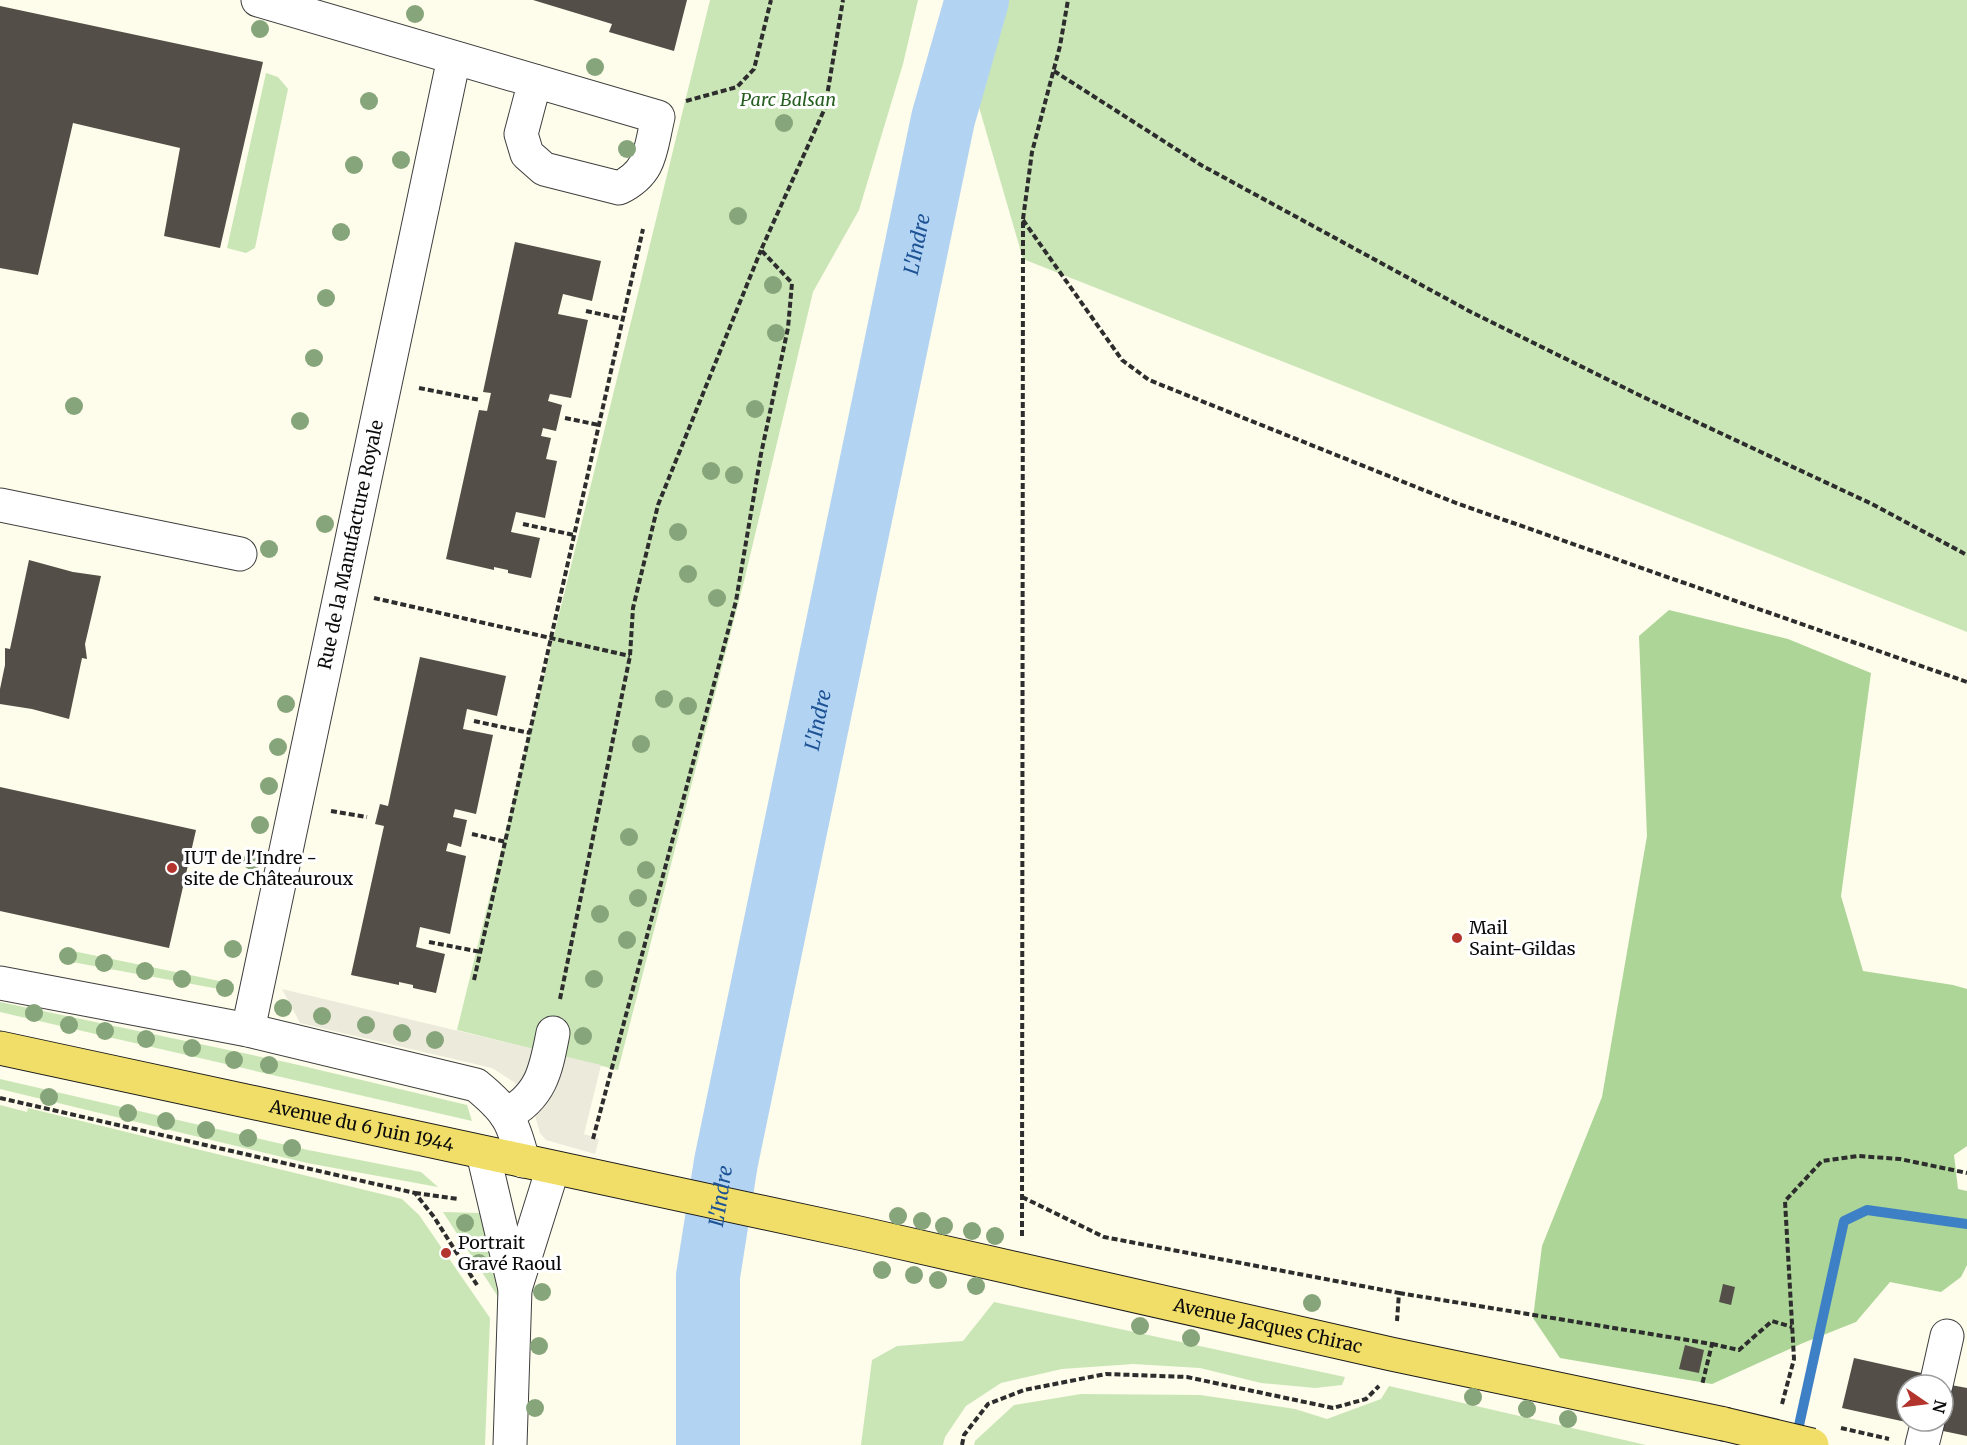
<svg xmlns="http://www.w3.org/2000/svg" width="1967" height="1445" viewBox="0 0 1967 1445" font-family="Merriweather,serif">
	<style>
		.green { fill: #cae6b7 }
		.forest { fill: #acd597 }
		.plaza { fill: #eceadb }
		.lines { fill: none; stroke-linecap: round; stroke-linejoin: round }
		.stream { stroke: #3d80c5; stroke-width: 10 }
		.river { stroke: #b2d3f2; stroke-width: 64 }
		.building { fill: #534e48 }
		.minor-casing { stroke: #3e3e3e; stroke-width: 35 }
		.major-casing { stroke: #1c1c1c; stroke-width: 35 }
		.path { stroke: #2d2d2d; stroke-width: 4; stroke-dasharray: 6 3; stroke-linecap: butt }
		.minor { stroke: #fff; stroke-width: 33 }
		.major { stroke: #f1de68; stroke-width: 33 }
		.major-bridge-casing { stroke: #1c1c1c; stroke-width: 35; stroke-linecap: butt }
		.major-bridge { stroke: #f1de68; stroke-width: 33 }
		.tree { fill: #87a57b }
		.poi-dot { fill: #b2342c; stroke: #fff; stroke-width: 2 }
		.labels { text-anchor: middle; stroke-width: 6; stroke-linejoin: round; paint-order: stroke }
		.park-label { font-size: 18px; font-style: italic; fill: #265e20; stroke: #fff }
		.street-label { font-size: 18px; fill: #0b0b0b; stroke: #fff }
		.poi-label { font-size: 18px; fill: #0b0b0b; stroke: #fff; text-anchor: start }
		.water-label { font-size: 20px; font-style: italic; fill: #1d5395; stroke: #fff }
	</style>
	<rect width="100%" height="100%" fill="#fefcea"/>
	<g class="green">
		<polygon points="710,0 918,0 903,64 859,210 813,292 744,581 618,1070 457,1030"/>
		<polygon points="1008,0 1967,0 1967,632 1023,259 979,107"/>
		<polygon points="266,73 278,77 288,89 255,248 246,253 227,248"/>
		<polygon points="63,949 234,984 230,991 61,960"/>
		<polygon points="0,1002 290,1063 467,1105 472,1121 0,1012"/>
		<polygon points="0,1079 308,1150 421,1172 438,1187 307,1163 0,1089"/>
		<polygon points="0,1105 27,1112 28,1108 402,1199 419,1215 490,1318 485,1445 0,1445"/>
		<polygon points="443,1212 480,1213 504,1306"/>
		<polygon points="994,1302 1345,1377 1342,1385 1315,1388 1261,1383 1200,1368 1133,1364 1062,1369 1001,1383 966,1406 945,1437 943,1445 861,1445 872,1360 897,1346 963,1341"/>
		<polygon points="1389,1386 1646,1445 974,1445 975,1441 1014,1405 1081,1394 1200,1395 1295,1409 1327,1419 1381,1399"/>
	</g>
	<polygon class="forest" points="1669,610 1788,639 1871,673 1841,896 1863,971 1953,985 1967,989 1967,1146 1954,1155 1958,1189 1967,1191 1967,1265 1961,1277 1941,1292 1890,1282 1856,1322 1803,1343 1712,1384 1560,1358 1533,1318 1542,1246 1602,1097 1647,836 1639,636"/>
	<polygon class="plaza" points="282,989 601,1065 584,1134 599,1139 595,1154 546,1140 540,1133 534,1112 525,1094 514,1082 492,1068 300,1023"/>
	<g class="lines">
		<polyline class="stream" points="1796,1439 1844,1221 1867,1210 1967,1224"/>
		<path class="river" id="s1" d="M708 1445V1276L726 1162 943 119 977 0"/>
	</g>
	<g class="building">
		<polygon points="533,0 687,0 674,51 609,32 612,24"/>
		<polygon points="0,6 263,62 220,248 164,236 180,148 73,123 38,275 0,268"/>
		<polygon points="515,242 601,261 592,301 563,294 558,314 588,320 571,398 550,394 548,401 562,405 556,431 543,428 541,436 551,438 546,459 557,461 545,518 516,512 511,532 540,538 531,578 508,573 508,570 494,567 494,570 446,559 479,410 487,411 491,393 483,392"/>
		<polygon points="29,560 73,572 101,576 85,644 87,659 82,658 69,719 32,709 0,704 0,689 5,665 5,648 10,649"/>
		<polygon points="420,657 506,676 497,716 467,709 463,729 493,735 476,814 455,809 453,817 467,820 461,847 448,843 446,851 466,856 450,934 420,927 416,947 445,954 436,993 413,988 413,985 399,982 399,985 351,975 384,826 375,824 380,804 388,806"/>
		<polygon points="0,787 196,830 169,948 0,911"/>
		<polygon points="1723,1284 1735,1287 1731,1305 1719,1302"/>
		<polygon points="1685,1345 1704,1350 1699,1373 1679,1369"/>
		<polygon points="1854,1358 1926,1374 1924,1385 1907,1385 1907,1421 1916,1421 1915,1424 1842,1408"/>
		<polygon points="1951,1385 1967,1388 1967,1436 1943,1431"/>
	</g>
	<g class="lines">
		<g class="minor-casing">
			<g id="minor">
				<path d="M258 0 658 117C650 150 652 172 619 188L544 169 527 154 521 134 535 81"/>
				<polyline points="0,505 240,554"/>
				<path d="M0 983 248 1030 476 1085C508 1111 513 1121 523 1161"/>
				<path id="s2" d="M248 1030 454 58"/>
				<path d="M506 1115C542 1096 546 1069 553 1033"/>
				<polyline points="483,1153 515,1289 510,1445"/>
				<polyline points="515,1289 553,1168"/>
				<polyline points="1936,1385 1947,1336"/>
				<polyline points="1922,1445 1928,1421"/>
			</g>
		</g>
		<g class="major-casing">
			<g id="major">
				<path id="s3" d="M0 1048 859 1233 1391 1354 1724 1424"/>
			</g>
		</g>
		<g class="path">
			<polyline points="1054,71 1201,165 1471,312 1639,395 1872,504 1967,555"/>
			<polyline points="686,101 737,87 754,69 771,0"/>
			<polyline points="1023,220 1122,360 1149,380 1456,503 1967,682"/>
			<polyline points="586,311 623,319"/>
			<polyline points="419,388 480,400"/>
			<polyline points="565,418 599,425"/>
			<polyline points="523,524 574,535"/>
			<polyline points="374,598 630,656"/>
			<polyline points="474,721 530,733"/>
			<polyline points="331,811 367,817"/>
			<polyline points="472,834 506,842"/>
			<polyline points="429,942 481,952"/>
			<polyline points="474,980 643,229"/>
			<polyline points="560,999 630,656 633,608 658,505 761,250"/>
			<polyline points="0,1098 415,1193 434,1217 477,1285"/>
			<polyline points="593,1139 736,601 761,454 788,328 792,283 761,250 825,108 843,0"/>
			<polyline points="415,1193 458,1199"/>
			<polyline points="1022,1197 1104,1237 1399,1293 1397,1321"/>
			<polyline points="1022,1236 1023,219 1032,152 1060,46 1068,0"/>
			<polyline points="1399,1293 1712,1344 1702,1385"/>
			<polyline points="1712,1344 1739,1350 1772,1321 1792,1327"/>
			<polyline points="1782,1404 1794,1359 1785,1201 1822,1161 1858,1156 1900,1159 1967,1173"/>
			<polyline points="1841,1428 1889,1439"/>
			<polyline points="962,1445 964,1435 988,1404 1024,1390 1106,1374 1187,1377 1333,1408 1366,1399 1379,1386"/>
		</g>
		<use href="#minor" class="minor"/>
		<use href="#major" class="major"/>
		<g class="major-bridge-casing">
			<polyline id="major-bridge" points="1724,1424 1812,1445"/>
		</g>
		<use href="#major-bridge" class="major-bridge"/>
	</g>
	<g class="tree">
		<circle cx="415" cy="14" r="9"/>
		<circle cx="260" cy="29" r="9"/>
		<circle cx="595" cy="67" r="9"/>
		<circle cx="369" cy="101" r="9"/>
		<circle cx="784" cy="123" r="9"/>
		<circle cx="627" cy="149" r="9"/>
		<circle cx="401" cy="160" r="9"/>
		<circle cx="354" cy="165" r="9"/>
		<circle cx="738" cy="216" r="9"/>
		<circle cx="341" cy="232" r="9"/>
		<circle cx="773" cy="285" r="9"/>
		<circle cx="326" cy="298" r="9"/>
		<circle cx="776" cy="333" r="9"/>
		<circle cx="314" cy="358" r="9"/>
		<circle cx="74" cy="406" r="9"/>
		<circle cx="755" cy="409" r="9"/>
		<circle cx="300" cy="421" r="9"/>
		<circle cx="711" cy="471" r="9"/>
		<circle cx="734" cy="475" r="9"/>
		<circle cx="325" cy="524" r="9"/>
		<circle cx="678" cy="532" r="9"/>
		<circle cx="269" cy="549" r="9"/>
		<circle cx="688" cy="574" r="9"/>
		<circle cx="717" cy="598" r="9"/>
		<circle cx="664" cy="699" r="9"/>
		<circle cx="286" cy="704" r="9"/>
		<circle cx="688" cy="706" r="9"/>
		<circle cx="641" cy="744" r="9"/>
		<circle cx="278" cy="747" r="9"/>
		<circle cx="269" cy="786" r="9"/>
		<circle cx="260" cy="825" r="9"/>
		<circle cx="629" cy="837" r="9"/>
		<circle cx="252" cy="861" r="9"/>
		<circle cx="646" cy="870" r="9"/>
		<circle cx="638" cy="898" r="9"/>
		<circle cx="600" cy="914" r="9"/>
		<circle cx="627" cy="940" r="9"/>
		<circle cx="233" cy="949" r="9"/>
		<circle cx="68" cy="956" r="9"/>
		<circle cx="104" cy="963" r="9"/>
		<circle cx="145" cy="971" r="9"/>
		<circle cx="182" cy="979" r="9"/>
		<circle cx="594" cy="979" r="9"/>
		<circle cx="225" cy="988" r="9"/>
		<circle cx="283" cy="1008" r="9"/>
		<circle cx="34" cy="1013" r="9"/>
		<circle cx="322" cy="1016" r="9"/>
		<circle cx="69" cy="1025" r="9"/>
		<circle cx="366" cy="1025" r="9"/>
		<circle cx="105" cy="1031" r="9"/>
		<circle cx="402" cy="1033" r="9"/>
		<circle cx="583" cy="1036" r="9"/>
		<circle cx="146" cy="1039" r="9"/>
		<circle cx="435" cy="1040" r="9"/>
		<circle cx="192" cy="1048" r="9"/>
		<circle cx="234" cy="1060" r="9"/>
		<circle cx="269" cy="1065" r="9"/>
		<circle cx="49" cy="1097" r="9"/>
		<circle cx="128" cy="1113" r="9"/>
		<circle cx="166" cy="1121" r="9"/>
		<circle cx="206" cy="1130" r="9"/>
		<circle cx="248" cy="1138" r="9"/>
		<circle cx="292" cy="1148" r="9"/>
		<circle cx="898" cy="1216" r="9"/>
		<circle cx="922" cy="1221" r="9"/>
		<circle cx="465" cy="1223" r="9"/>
		<circle cx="944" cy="1226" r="9"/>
		<circle cx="972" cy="1231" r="9"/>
		<circle cx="995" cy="1236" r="9"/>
		<circle cx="479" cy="1263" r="9"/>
		<circle cx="882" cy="1270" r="9"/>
		<circle cx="914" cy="1275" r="9"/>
		<circle cx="938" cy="1280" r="9"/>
		<circle cx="976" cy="1286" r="9"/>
		<circle cx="542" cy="1292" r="9"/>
		<circle cx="1312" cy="1303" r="9"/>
		<circle cx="1140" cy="1326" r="9"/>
		<circle cx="1191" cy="1338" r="9"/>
		<circle cx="539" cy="1346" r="9"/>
		<circle cx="1473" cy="1397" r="9"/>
		<circle cx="535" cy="1408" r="9"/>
		<circle cx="1527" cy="1409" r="9"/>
		<circle cx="1568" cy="1419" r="9"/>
	</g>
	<g class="poi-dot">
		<circle cx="172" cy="868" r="6"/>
		<circle cx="1457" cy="938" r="6"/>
		<circle cx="446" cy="1253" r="6"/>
	</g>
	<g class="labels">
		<g class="park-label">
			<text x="788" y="106">Parc Balsan</text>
		</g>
		<g class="street-label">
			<text dy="6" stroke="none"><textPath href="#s2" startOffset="496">Rue de la Manufacture Royale</textPath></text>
			<text dy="6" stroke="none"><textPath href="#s3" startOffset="370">Avenue du 6 Juin 1944</textPath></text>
			<text dy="6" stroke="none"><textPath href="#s3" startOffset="1298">Avenue Jacques Chirac</textPath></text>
		</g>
		<g class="poi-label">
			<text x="184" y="864">IUT de l'Indre -<tspan x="184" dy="21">site de Châteauroux</tspan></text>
			<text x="1469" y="934">Mail<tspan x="1469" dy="21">Saint-Gildas</tspan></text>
			<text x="458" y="1249">Portrait<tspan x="458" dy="21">Gravé Raoul</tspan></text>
		</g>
		<g class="water-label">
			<text dy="7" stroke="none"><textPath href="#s1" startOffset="1222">L'Indre</textPath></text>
			<text dy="7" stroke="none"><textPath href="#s1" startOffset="736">L'Indre</textPath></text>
			<text dy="7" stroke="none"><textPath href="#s1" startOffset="250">L'Indre</textPath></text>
		</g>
	</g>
	<g transform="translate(1925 1403) rotate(104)"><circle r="28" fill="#ffffff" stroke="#9d9d9d" stroke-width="1.5"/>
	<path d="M0-4.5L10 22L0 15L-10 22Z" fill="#b2342c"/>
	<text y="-9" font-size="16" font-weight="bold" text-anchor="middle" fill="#0b0b0b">N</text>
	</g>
</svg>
